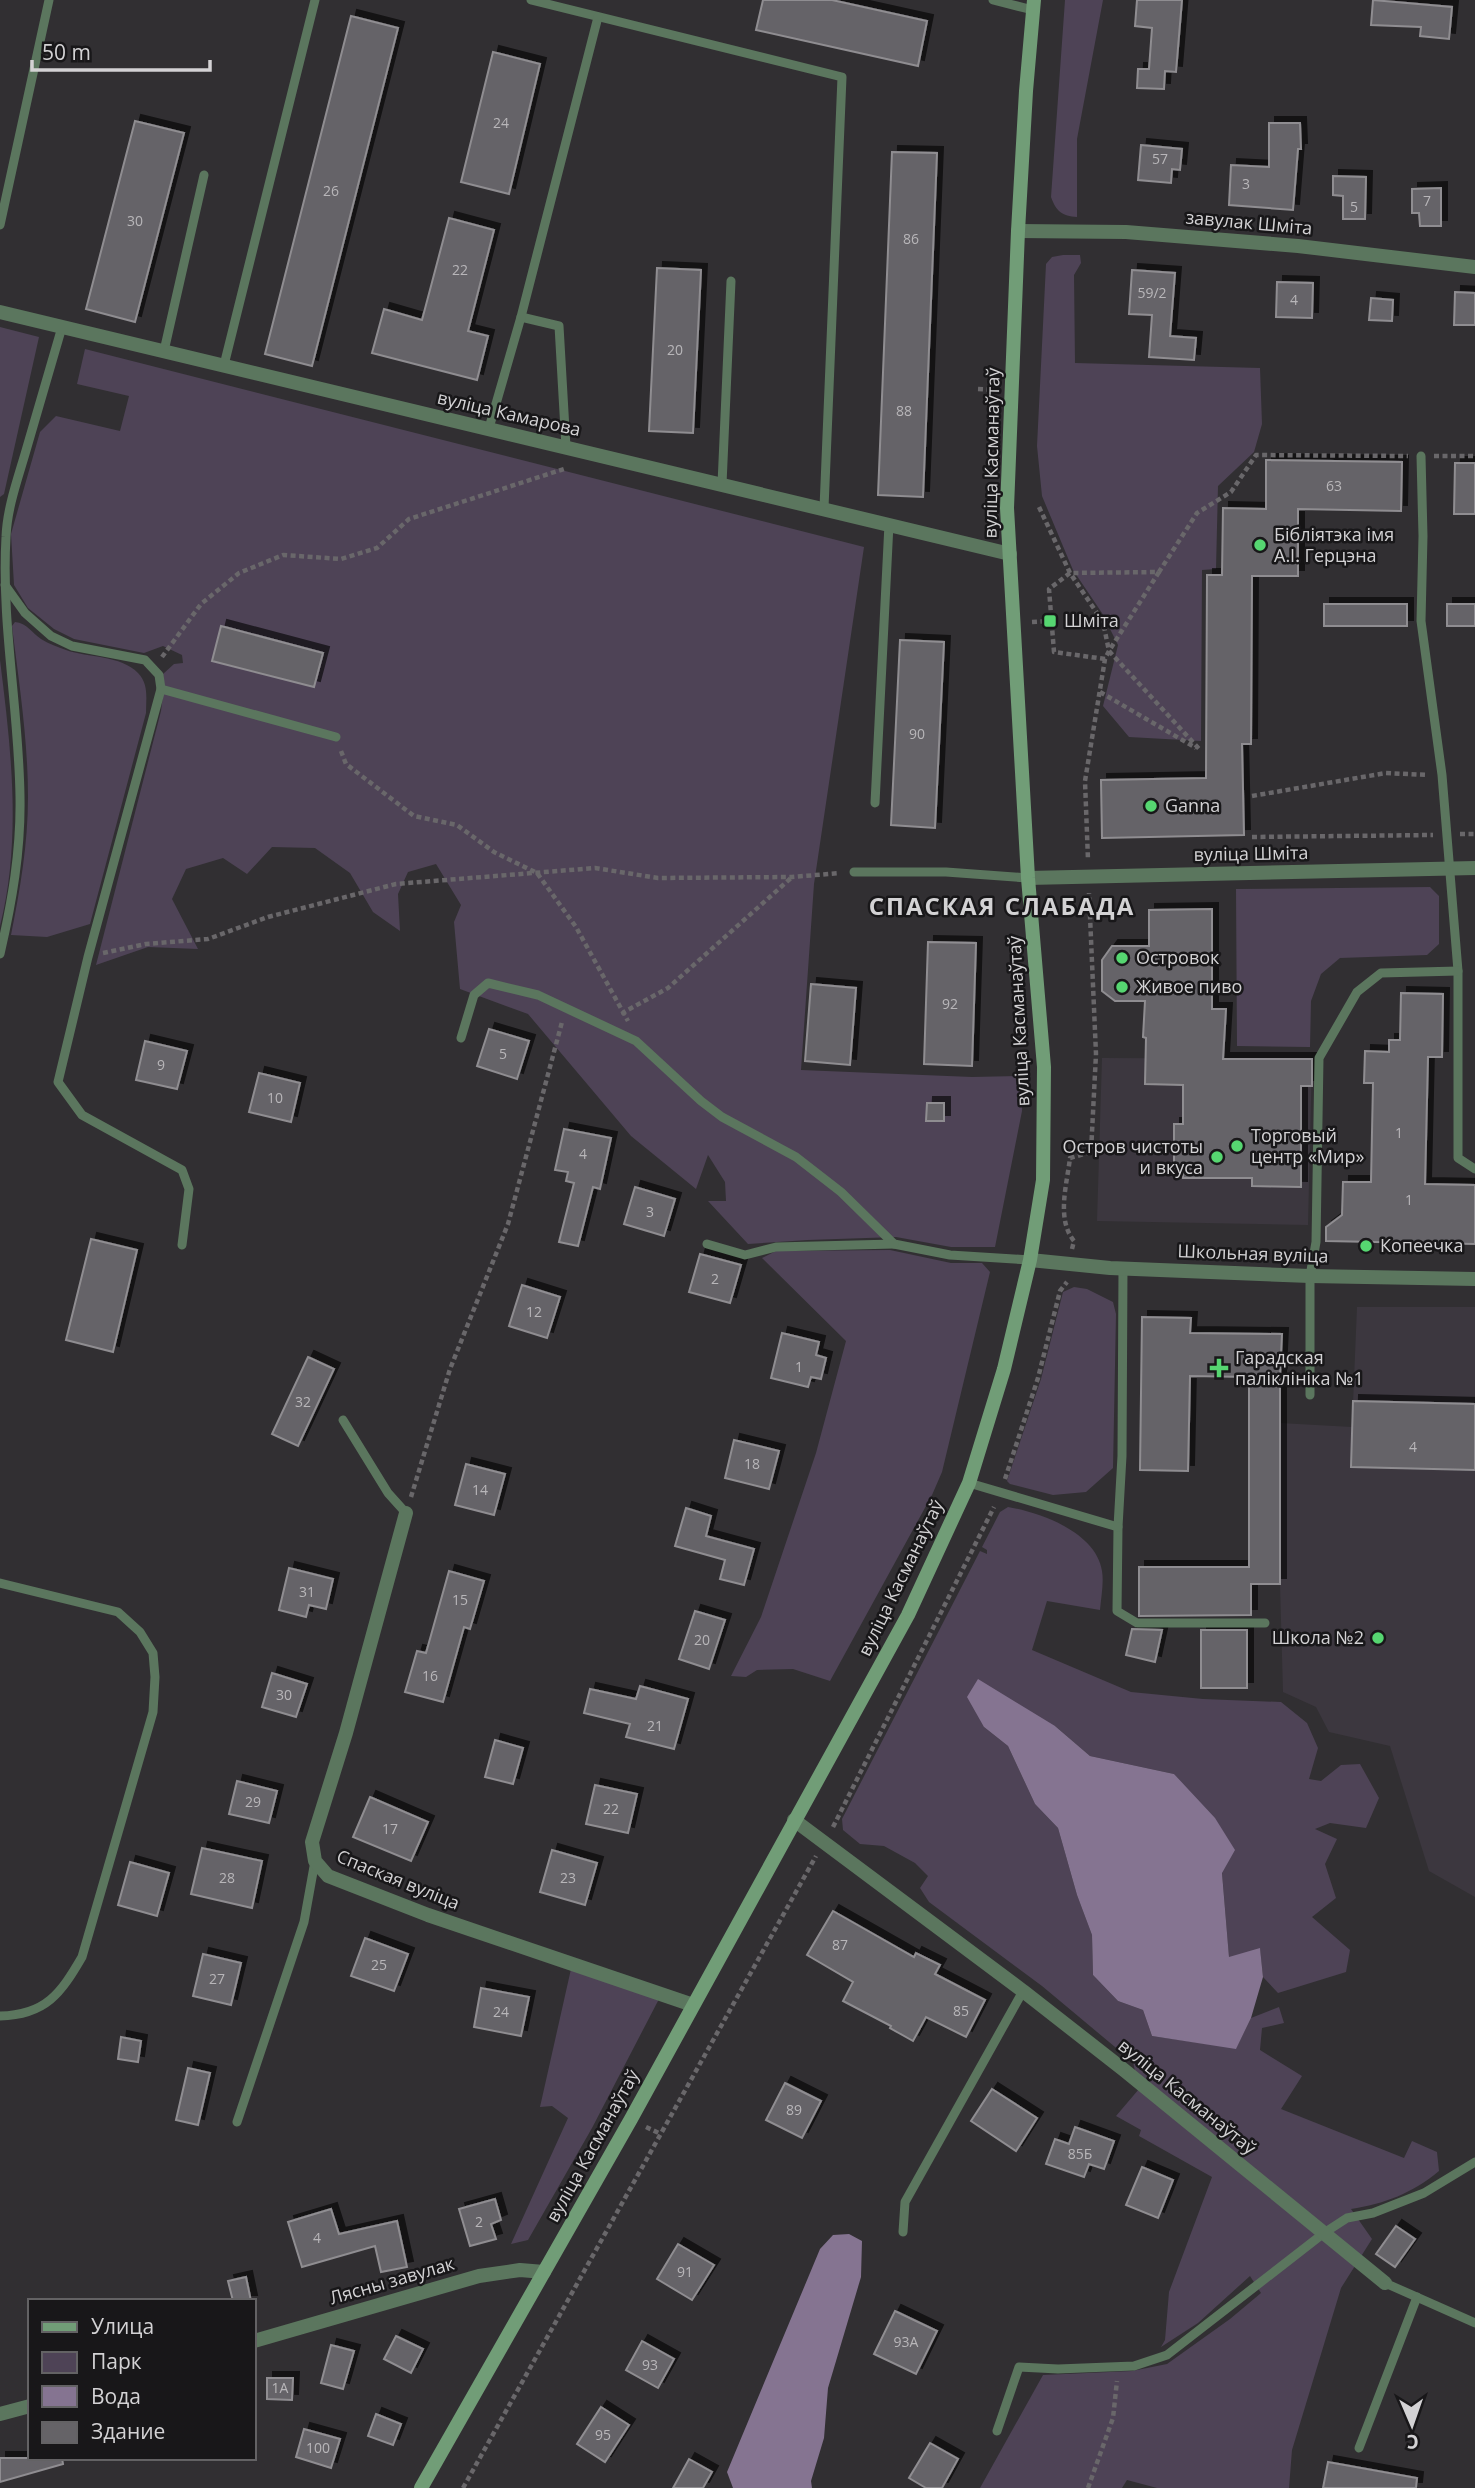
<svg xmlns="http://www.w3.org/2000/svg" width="1475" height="2488" viewBox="0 0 1475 2488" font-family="'Open Sans',sans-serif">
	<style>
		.built { fill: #3c373f }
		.green { fill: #4e4356 }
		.water { fill: #857491 }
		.building { fill: #656367; stroke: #8f8d91; stroke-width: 2; filter: url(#shadow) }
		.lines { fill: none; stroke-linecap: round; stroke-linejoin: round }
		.path { stroke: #69676a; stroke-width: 4.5; stroke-dasharray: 5 3.5; stroke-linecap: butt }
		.lane { stroke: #5b765e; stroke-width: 9 }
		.street { stroke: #5b765e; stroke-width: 14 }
		.secondary { stroke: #719d77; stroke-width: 14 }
		.poi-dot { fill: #56d671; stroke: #181719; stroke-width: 2.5 }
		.labels { text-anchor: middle; stroke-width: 5; stroke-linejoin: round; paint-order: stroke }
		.number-label { font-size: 14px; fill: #b8b6b9 }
		.street-label { font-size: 18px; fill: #d3d2d4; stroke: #181719 }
		.poi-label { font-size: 18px; fill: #d3d2d4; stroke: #181719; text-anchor: start }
		.district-label { font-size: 24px; font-weight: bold; letter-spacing: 2px; fill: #d3d2d4; stroke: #181719 }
	</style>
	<defs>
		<filter id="shadow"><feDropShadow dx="6" dy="-6" stdDeviation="0" flood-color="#0009"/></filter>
	</defs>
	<rect width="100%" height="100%" fill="#312f32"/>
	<g class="built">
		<polygon points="1102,1058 1312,1059 1308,1225 1097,1221"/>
		<polygon points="1357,1307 1475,1307 1475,1897 1429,1871 1390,1746 1329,1732 1316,1707 1283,1692 1280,1584 1280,1423 1352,1427"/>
	</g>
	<g class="green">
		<path d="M1065 0H1103L1077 139V217C1062 216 1056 211 1051 197Z"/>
		<polygon points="1063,255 1080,255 1081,263 1074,275 1075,363 1260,368 1262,424 1254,452 1218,486 1216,569 1202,570 1201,741 1129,737 1103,706 1118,645 1102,613 1073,570 1042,496 1037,446 1046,264 1052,257"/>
		<polygon points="0,327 39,337 4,494 0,497"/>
		<polygon points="85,349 864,547 814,884 801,1070 972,1077 1021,1076 1022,1111 995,1247 951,1247 896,1237 808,1240 748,1244 708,1201 726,1201 725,1182 708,1155 696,1189 631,1136 528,1014 460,989 454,922 461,905 436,864 408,872 398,894 400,931 373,912 350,873 315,848 272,847 247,874 223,858 186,869 172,899 198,949 148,947 96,965 161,711 164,687 163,674 174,664 183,663 182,655 163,646 144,653 74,639 54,629 28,608 14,585 11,534 40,432 56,416 120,431 129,396 77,384"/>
		<path d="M15 622C27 623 32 633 41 639 49 644 58 647 66 650 88 658 121 655 138 673 149 684 146 699 146 713L90 924 47 937 11 935C20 890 28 844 28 797 28 740 19 683 12 626Z"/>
		<path d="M0 660C11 749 22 838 0 926Z"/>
		<polygon points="1430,887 1439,896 1439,944 1427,955 1340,958 1321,974 1311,1001 1310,1047 1237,1046 1236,889"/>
		<polygon points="890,1250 951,1263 982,1263 990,1272 942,1472 932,1495 830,1681 793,1669 757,1670 746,1677 731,1676 761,1617 816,1453 846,1341 762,1258 776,1251"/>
		<polygon points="1074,1287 1087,1289 1113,1302 1116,1314 1113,1468 1086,1492 1053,1495 1010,1484 1007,1481 1041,1379 1063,1292"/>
		<path d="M1008 1507C1041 1513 1096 1532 1102 1571 1104 1583 1101 1598 1100 1610L1047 1601 1032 1650 1131 1692 1203 1699 1281 1702 1307 1723 1318 1748 1309 1779 1321 1781 1341 1765 1360 1764 1379 1798 1366 1828 1330 1823 1315 1829 1337 1839 1325 1864 1336 1898 1312 1917 1350 1950 1346 1972 1278 1993 1263 1977 1260 1949 1229 1958 1222 1872 1174 1774 1090 1756 1055 1726 984 1727 1008 1746 1035 1804 1058 1828 1077 1895 1092 1935 1093 1975 1118 2001 1143 2010 1152 2036 1236 2048 1251 2018 1279 2007 1284 2023 1262 2028 1260 2050 1302 2076 1281 2109 1404 2158 1412 2141 1437 2152 1439 2171C1413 2193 1384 2204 1351 2209L1372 2239 1341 2288 1292 2450 1289 2488H1157L1127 2480 1122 2488H980L1043 2375 1132 2371 1167 2364 1230 2319 1261 2293 1250 2276 1198 2323 1161 2347 1165 2340 1169 2292 1212 2177 1139 2136 1141 2130 1116 2116 1139 2089 1133 2062 1042 1986 929 1902 920 1888 928 1876 915 1863 884 1846 860 1844 843 1830 842 1819 980 1551 987 1554V1550L982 1547 1000 1512Z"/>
		<polygon points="571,1969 659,1999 592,2128 528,2240 511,2244 568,2118 552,2106 540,2107"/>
	</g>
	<g class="water">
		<polygon points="978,1679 1055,1726 1090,1756 1174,1774 1215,1818 1235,1850 1222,1873 1229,1957 1260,1948 1263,1977 1251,2018 1236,2049 1152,2036 1143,2010 1118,2001 1093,1975 1092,1935 1077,1895 1058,1828 1035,1804 1008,1746 984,1727 967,1697"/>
		<polygon points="849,2234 862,2241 861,2277 828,2388 824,2438 811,2481 812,2488 733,2488 727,2472 820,2249 833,2235"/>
	</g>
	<g class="building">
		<polygon points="763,0 832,0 927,21 918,66 756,30"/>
		<polygon points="1137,0 1182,0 1176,72 1165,71 1164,89 1137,88 1138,69 1149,69 1152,28 1135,26"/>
		<polygon points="1373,0 1452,7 1449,39 1420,36 1421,27 1371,25"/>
		<polygon points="351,16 398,28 312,366 265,354"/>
		<polygon points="493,52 540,64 509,194 461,182"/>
		<polygon points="135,121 184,133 135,322 86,309"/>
		<polygon points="1269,123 1300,123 1301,149 1298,149 1293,210 1229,205 1231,165 1269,167"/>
		<polygon points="1141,145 1182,149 1180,170 1172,169 1171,183 1138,180"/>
		<polygon points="892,152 937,153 923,497 878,495"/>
		<polygon points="1333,176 1366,177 1365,219 1343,219 1343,196 1333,195"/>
		<polygon points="1441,188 1441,226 1420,226 1419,213 1412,213 1412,189"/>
		<polygon points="449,218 494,230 468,331 488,336 477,380 372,353 384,309 422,320"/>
		<polygon points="657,268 701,270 693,433 649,431"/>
		<polygon points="1132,270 1175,273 1170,336 1196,338 1194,360 1149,357 1152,315 1129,314"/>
		<polygon points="1277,282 1313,283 1312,318 1276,317"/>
		<polygon points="1455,292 1475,293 1475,325 1454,325"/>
		<polygon points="1371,298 1393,300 1392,321 1369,320"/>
		<polygon points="1266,460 1402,462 1401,511 1298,509 1298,576 1252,576 1251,744 1242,744 1244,835 1102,838 1101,780 1206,778 1207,575 1222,575 1223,508 1266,509"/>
		<polygon points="1455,463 1475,463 1475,514 1454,514"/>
		<rect x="1324" y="604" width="83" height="22"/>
		<rect x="1447" y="604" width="28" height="22"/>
		<polygon points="221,626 323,653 314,687 212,661"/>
		<polygon points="900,640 944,642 935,828 891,825"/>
		<polygon points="1212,909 1212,1009 1226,1009 1223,1059 1312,1059 1312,1086 1301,1086 1301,1187 1252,1186 1252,1178 1183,1178 1183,1168 1174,1168 1174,1124 1183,1124 1183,1085 1145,1084 1146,1038 1143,1037 1145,1001 1115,1001 1102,991 1102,960 1112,946 1149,946 1149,910"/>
		<polygon points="928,942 976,943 972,1066 924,1064"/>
		<polygon points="811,984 856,988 850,1065 805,1061"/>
		<polygon points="1401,993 1443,994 1442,1057 1428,1057 1425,1184 1475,1185 1475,1244 1326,1241 1326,1227 1342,1215 1343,1182 1371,1182 1373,1083 1364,1083 1365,1051 1389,1052 1389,1040 1400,1040"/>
		<polygon points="489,1029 529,1041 517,1079 477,1066"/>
		<polygon points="145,1041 187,1051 177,1089 136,1080"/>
		<polygon points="259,1073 300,1083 291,1122 249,1112"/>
		<polygon points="927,1103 944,1103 944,1121 926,1121"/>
		<polygon points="564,1129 611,1138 600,1189 593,1187 578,1246 559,1242 574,1183 566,1181 568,1172 555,1170"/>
		<polygon points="635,1187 675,1199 664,1236 624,1224"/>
		<polygon points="91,1239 137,1250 113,1352 66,1340"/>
		<polygon points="700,1254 741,1265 730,1303 689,1292"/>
		<polygon points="522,1285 560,1297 547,1338 509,1326"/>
		<polygon points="1142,1317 1191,1318 1190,1333 1282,1334 1280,1377 1280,1584 1251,1584 1251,1615 1139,1616 1139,1567 1249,1567 1249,1377 1190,1376 1188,1471 1140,1470"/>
		<polygon points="782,1333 819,1342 816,1355 826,1358 821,1379 811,1377 808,1387 771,1378"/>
		<polygon points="308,1357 334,1369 298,1446 272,1434"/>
		<polygon points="1353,1401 1475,1404 1475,1470 1351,1467"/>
		<polygon points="734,1440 779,1451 769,1489 725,1478"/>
		<polygon points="466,1464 505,1474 494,1515 455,1505"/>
		<polygon points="686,1508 711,1516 706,1536 754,1549 744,1585 720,1579 725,1560 675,1546"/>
		<polygon points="289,1568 333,1579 326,1609 309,1605 306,1617 279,1610"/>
		<polygon points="449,1571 484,1581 470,1629 464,1627 443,1702 405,1692 417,1651 426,1653"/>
		<polygon points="695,1611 725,1620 709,1669 679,1659"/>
		<polygon points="1132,1629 1162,1630 1155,1662 1126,1655"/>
		<rect x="1201" y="1630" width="46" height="58"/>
		<polygon points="272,1673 307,1684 296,1717 262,1707"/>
		<polygon points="640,1686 688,1699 674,1749 626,1737 630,1724 584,1713 590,1689 636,1699"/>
		<polygon points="495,1740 523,1748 513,1784 485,1777"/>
		<polygon points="237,1781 277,1791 269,1823 229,1814"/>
		<polygon points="595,1785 637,1794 628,1833 586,1824"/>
		<polygon points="370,1797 428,1822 411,1861 353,1837"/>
		<polygon points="202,1848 262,1861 252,1908 191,1894"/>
		<polygon points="552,1850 597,1863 585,1905 540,1892"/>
		<polygon points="130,1862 169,1873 157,1916 118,1905"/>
		<polygon points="833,1911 914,1957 916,1953 940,1965 935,1974 985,2000 966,2037 926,2017 913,2041 890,2028 891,2026 843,2001 853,1982 807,1955"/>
		<polygon points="365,1938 408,1954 394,1991 351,1976"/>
		<polygon points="203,1954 241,1963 231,2005 193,1996"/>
		<polygon points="481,1988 529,1997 521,2036 474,2027"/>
		<polygon points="121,2037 141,2041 138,2062 118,2059"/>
		<polygon points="188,2068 210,2073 198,2125 176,2120"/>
		<polygon points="785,2083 821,2101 802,2138 766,2120"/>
		<polygon points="992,2089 1037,2118 1016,2151 971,2121"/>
		<polygon points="1075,2127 1114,2141 1104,2169 1089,2164 1084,2177 1046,2164 1055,2139 1069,2144"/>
		<polygon points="1142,2167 1173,2180 1158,2218 1126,2205"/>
		<polygon points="495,2199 501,2220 491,2224 496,2239 470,2246 459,2209"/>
		<polygon points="331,2209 339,2234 397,2221 407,2267 381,2272 375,2246 302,2267 288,2222"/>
		<polygon points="1396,2226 1415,2239 1395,2267 1376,2254"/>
		<polygon points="678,2244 714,2265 692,2300 657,2279"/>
		<polygon points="246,2277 251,2301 233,2301 228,2281"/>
		<polygon points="895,2311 937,2331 916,2374 874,2354"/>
		<polygon points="396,2336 423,2349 411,2373 384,2359"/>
		<polygon points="642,2341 674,2359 658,2388 626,2370"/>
		<polygon points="331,2345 354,2351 343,2389 321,2383"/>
		<polygon points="267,2378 293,2378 292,2400 267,2399"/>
		<polygon points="601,2407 629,2425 605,2462 577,2444"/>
		<polygon points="376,2414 401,2424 393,2445 368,2436"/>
		<polygon points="304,2429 340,2439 331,2468 296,2457"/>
		<polygon points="930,2443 958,2459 942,2488 926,2488 909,2478"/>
		<polygon points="0,2458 62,2458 63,2464 0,2482"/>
		<polygon points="689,2459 712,2472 703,2488 673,2488"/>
		<polygon points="1328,2462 1417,2478 1416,2488 1323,2488"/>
	</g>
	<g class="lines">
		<g class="path">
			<polyline points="978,389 995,390"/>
			<polyline points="1434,456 1475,456"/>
			<polyline points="1039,507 1070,573 1103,622 1109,651 1105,659 1085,781 1088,860"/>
			<polyline points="1159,572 1109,651 1201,751"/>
			<polyline points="1032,622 1050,621"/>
			<polyline points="162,657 201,604 239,573 283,555 341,559 377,548 409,519 567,468"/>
			<polyline points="1105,659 1054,652 1049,589 1070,573 1159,572 1197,513 1231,492 1256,455 1408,456"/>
			<polyline points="1100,692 1196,748"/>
			<polyline points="341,751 346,764 414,816 457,825 494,852 537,873 576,927 628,1021"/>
			<polyline points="1252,796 1386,773 1428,775"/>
			<polyline points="1460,834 1475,834"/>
			<polyline points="1252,837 1433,835"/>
			<polyline points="103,953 146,944 208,939 268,917 396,884 595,868 658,878 792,877 840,873"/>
			<polyline points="623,1015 624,1012 668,988 791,878"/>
			<path d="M1072 1249 1074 1241C1056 1219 1067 1184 1070 1158L1091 1152 1096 1054 1089 893"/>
			<polyline points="1005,1479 1038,1378 1060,1291 1067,1282"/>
			<polyline points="411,1497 450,1369 508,1224 562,1022"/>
			<polyline points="833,1827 994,1507"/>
			<polyline points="646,2127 661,2134"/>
			<polyline points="463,2488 816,1856"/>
			<polyline points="1088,2488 1113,2418 1117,2381"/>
		</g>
		<g class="lane">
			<polyline points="531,0 842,77 824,508"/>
			<polyline points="993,0 1033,10"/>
			<polyline points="0,225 49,0"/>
			<polyline points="521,317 559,326 566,447"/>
			<polyline points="164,351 204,175"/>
			<polyline points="224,365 315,0"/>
			<polyline points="489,428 521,317 598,17"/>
			<polyline points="1421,456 1423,536 1421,621 1442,775 1458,971 1458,1158 1475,1169"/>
			<polyline points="722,484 731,281"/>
			<polyline points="5,585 25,613 51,636 72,646 145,660 159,675 161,689 88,957 58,1082 82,1115 182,1170 189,1189 182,1245"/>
			<polyline points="161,689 336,737"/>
			<polyline points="875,803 889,524"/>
			<polyline points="854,872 946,872 1028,878"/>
			<path d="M0 954C12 902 21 851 20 797 19 710 1 623 6 537 7 509 17 481 25 454 37 412 50 369 62 327"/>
			<polyline points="461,1038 474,995 488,983 538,995 636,1041 701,1101 722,1117 796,1157 841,1192 894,1244 950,1255 1030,1260"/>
			<polyline points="707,1244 745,1255 776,1247 894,1244"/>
			<polyline points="1123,1268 1122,1456 1118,1527 1117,1611 1137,1623 1265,1623"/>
			<polyline points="1310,1395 1310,1276 1316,1242 1319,1058 1357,992 1381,973 1458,971"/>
			<polyline points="343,1420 388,1493 406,1513"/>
			<polyline points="969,1483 1118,1527"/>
			<path d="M0 1583 118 1612 140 1632 153 1653 155 1677 153 1712 82 1957C61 1993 46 2015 0 2016"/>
			<polyline points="237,2122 304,1922 315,1861"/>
			<polyline points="903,2232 905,2202 1023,1991"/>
			<polyline points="1385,2283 1475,2323"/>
			<polyline points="997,2431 1019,2367 1058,2369 1134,2366 1167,2355 1324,2233 1347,2218 1373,2213 1424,2193 1475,2162"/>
			<polyline points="1359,2448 1417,2297"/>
		</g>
		<g class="street">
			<polyline points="1018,231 1126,232 1298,246 1475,267"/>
			<polyline points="0,312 1010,554"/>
			<polyline points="1028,878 1475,868"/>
			<polyline points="1030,1260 1110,1268 1310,1276 1475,1279"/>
			<polyline points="406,1513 346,1733 312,1842 315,1861 328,1876 428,1915 693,2005"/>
			<polyline points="794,1820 1023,1991 1124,2070 1385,2283"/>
			<polyline points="254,2341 479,2276 520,2270 544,2272"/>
			<polyline points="0,2414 30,2406"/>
		</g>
		<polyline class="secondary" points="421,2488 631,2119 908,1615 969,1483 1004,1369 1030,1260 1043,1180 1044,1067 1028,878 1007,508 1018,231 1026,91 1034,0"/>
	</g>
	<g class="poi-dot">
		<circle cx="1260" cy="545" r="7"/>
		<rect x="1043" y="614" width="14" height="14" rx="3.5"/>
		<circle cx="1151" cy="806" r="7"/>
		<circle cx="1122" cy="958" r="7"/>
		<circle cx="1122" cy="987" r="7"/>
		<circle cx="1237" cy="1146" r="7"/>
		<circle cx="1217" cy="1157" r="7"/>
		<circle cx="1366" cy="1246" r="7"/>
		<path d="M1215.5 1357.5h7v7h7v7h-7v7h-7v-7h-7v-7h7z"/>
		<circle cx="1378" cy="1638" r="7"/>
	</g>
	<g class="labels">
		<g class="number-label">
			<text x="501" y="128">24</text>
			<text x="1160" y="164">57</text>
			<text x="1246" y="189">3</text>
			<text x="331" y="196">26</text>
			<text x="1427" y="206">7</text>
			<text x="1354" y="212">5</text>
			<text x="135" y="226">30</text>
			<text x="911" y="244">86</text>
			<text x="460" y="275">22</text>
			<text x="1152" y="298">59/2</text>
			<text x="1294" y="305">4</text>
			<text x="675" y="355">20</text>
			<text x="904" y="416">88</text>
			<text x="1334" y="491">63</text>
			<text x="917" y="739">90</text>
			<text x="950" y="1009">92</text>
			<text x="503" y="1059">5</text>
			<text x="161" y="1070">9</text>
			<text x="275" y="1103">10</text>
			<text x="1399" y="1138">1</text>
			<text x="583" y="1159">4</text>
			<text x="1409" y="1205">1</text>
			<text x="650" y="1217">3</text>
			<text x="715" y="1284">2</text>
			<text x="534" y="1317">12</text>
			<text x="799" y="1372">1</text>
			<text x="303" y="1407">32</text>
			<text x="1413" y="1452">4</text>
			<text x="752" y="1469">18</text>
			<text x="480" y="1495">14</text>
			<text x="307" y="1597">31</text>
			<text x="460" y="1605">15</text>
			<text x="702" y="1645">20</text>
			<text x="430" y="1681">16</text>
			<text x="284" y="1700">30</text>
			<text x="655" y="1731">21</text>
			<text x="253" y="1807">29</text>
			<text x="611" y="1814">22</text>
			<text x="390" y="1834">17</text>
			<text x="227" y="1883">28</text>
			<text x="568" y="1883">23</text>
			<text x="840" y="1950">87</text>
			<text x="379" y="1970">25</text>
			<text x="217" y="1984">27</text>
			<text x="961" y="2016">85</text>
			<text x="501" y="2017">24</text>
			<text x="794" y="2115">89</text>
			<text x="1080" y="2159">85Б</text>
			<text x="479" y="2227">2</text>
			<text x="317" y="2243">4</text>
			<text x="685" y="2277">91</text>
			<text x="906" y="2347">93А</text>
			<text x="650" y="2370">93</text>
			<text x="280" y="2393">1А</text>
			<text x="603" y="2440">95</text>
			<text x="318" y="2453">100</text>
		</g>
		<g class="street-label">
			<text transform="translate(1249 223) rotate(5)" y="6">завулак Шміта</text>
			<text transform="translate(509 414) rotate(13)" y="6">вуліца Камарова</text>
			<text transform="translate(992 453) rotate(-89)" y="6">вуліца Касманаўтаў</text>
			<text transform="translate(1251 854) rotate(-1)" y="6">вуліца Шміта</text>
			<text transform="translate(1019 1021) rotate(-93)" y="6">вуліца Касманаўтаў</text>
			<text transform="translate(1253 1254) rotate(2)" y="6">Школьная вуліца</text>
			<text transform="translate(901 1578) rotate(-64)" y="6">вуліца Касманаўтаў</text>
			<text transform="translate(398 1880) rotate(22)" y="6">Спаская вуліца</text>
			<text transform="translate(1187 2097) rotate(39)" y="6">вуліца Касманаўтаў</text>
			<text transform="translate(593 2146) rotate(-61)" y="6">вуліца Касманаўтаў</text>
			<text transform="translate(392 2281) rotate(-16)" y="6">Лясны завулак</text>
		</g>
		<g class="poi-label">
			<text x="1274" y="541">Бібліятэка імя<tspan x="1274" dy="21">А.І. Герцэна</tspan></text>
			<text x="1064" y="627">Шміта</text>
			<text x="1165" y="812">Ganna</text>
			<text x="1136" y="964">Островок</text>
			<text x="1136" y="993">Живое пиво</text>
			<text x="1251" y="1142">Торговый<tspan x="1251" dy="21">центр «Мир»</tspan></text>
			<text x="1203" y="1153" text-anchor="end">Остров чистоты<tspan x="1203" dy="21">и вкуса</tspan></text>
			<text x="1380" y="1252">Копеечка</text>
			<text x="1235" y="1364">Гарадская<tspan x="1235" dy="21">паліклініка №1</tspan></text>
			<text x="1364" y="1644" text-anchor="end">Школа №2</text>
		</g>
		<g class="district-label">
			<text x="1002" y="915">СПАСКАЯ СЛАБАДА</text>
		</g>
	</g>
	<rect x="28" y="2299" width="228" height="161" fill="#181719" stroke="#636264" stroke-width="2"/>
	<rect x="42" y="2322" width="35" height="10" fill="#719d77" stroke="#636264" stroke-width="2"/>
	<text x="91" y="2334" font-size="21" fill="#d3d2d4">Улица</text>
	<rect x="42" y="2352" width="35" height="21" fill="#4e4356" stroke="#636264" stroke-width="2"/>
	<text x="91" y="2369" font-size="21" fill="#d3d2d4">Парк</text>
	<rect x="42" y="2386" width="35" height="21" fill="#857491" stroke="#636264" stroke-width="2"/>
	<text x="91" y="2404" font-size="21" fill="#d3d2d4">Вода</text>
	<rect x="42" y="2422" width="35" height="21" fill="#656367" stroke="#636264" stroke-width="2"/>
	<text x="91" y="2439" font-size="21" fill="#d3d2d4">Здание</text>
	<g transform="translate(1412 2425) rotate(178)" stroke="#181719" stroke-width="5" paint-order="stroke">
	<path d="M0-5L12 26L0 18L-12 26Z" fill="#d3d2d4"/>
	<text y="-10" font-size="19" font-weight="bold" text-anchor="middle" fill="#d3d2d4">С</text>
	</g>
	<path d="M32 60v10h178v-10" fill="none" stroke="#d3d2d4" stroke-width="3.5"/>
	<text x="42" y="60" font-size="21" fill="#d3d2d4" stroke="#181719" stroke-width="5" paint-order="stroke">50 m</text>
</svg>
